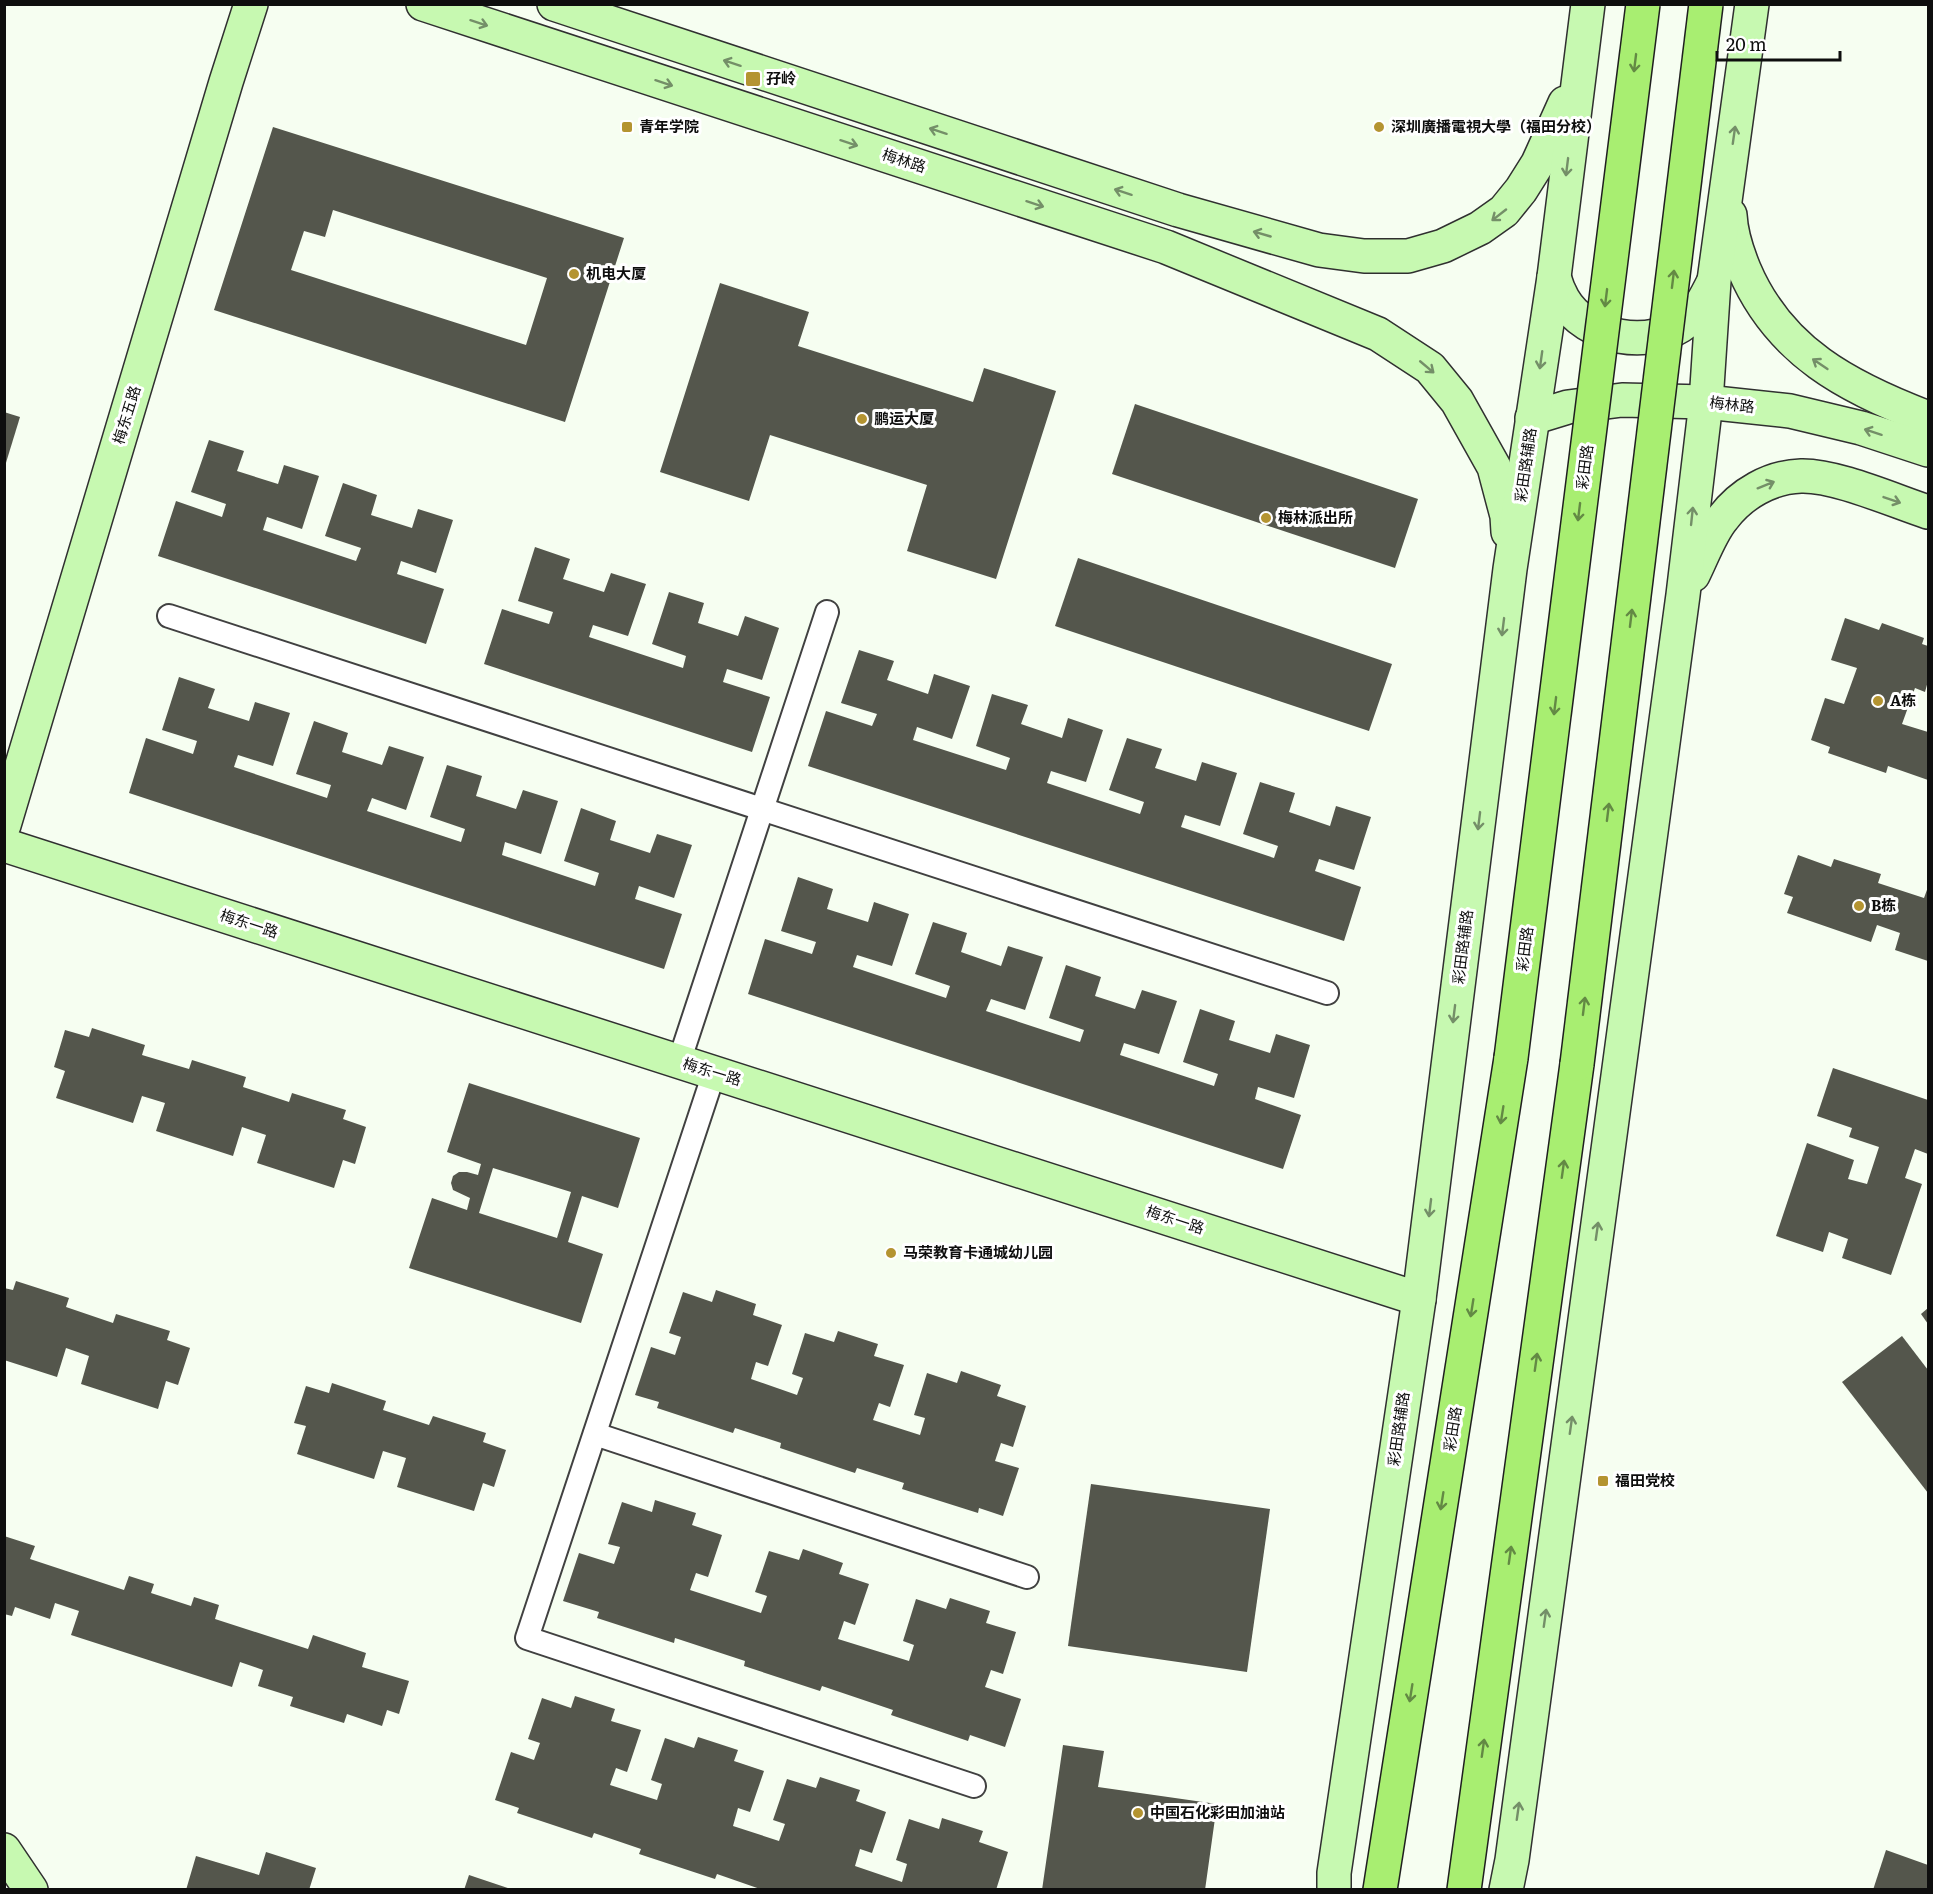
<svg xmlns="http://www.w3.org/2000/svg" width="1933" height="1894" viewBox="0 0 1933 1894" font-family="Literata,'Noto Sans SC',serif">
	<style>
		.building { fill: #54564c; fill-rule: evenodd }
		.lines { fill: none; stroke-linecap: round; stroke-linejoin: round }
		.lane-casing { stroke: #414141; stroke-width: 26 }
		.secondary-casing { stroke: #303030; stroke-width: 36 }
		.primary-casing { stroke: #1f1f1f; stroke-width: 36 }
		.lane { stroke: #fff; stroke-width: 22 }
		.secondary { stroke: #c7f9b1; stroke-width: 33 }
		.primary { stroke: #a8ee71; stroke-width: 33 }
		.primary-bridge-casing { stroke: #1f1f1f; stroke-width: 36; stroke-linecap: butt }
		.primary-bridge { stroke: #a8ee71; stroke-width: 33 }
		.oneway { stroke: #748f68 }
		.oneway2 { stroke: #638944 }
		.poi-dot { fill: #b49431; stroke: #fff; stroke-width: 2 }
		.labels { text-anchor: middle; stroke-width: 6; stroke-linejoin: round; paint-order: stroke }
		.poi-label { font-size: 15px; font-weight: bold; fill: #0e0e0e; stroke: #fff; text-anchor: start }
		.street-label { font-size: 15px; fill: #0e0e0e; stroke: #fff }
	</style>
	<rect width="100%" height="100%" fill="#f6fef1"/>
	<g class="building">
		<path d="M273 127 624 238 565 422 214 310ZM333 210 547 278 526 345 291 270 304 231 325 237Z"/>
		<polygon points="720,283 809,312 798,346 973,402 984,368 1056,391 996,579 907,551 927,485 770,435 749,501 660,472"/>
		<polygon points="1135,404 1418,499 1395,568 1112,474"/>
		<polygon points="4,412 20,417 5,466 4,466"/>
		<polygon points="209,440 244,451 237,471 278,484 284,465 319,476 302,529 267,517 263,530 356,561 361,548 325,536 343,483 377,495 371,515 412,528 418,509 453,520 436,573 401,561 397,574 444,589 426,644 158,556 176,501 222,517 226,504 191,492"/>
		<polygon points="535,547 570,559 563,579 604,592 611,573 646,584 628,636 593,625 589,637 683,668 686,656 652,644 669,592 704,603 698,623 738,636 745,616 779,628 762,680 727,669 723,682 770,697 752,752 484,664 502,609 549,624 553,612 518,601"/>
		<polygon points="1078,558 1392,664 1369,731 1055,626"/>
		<polygon points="1845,618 1879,630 1882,623 1924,638 1922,644 1928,646 1928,681 1925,692 1915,688 1902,724 1928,732 1928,780 1888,766 1886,773 1828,753 1830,747 1811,740 1825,698 1844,704 1857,668 1831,660"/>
		<polygon points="859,650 894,661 887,680 928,694 934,674 970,686 952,739 917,727 913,740 1006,770 1010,758 976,746 992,694 1028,705 1021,724 1062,738 1068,718 1103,730 1086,782 1051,771 1047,783 1140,814 1144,802 1109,790 1127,738 1162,749 1155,768 1196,781 1202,762 1237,773 1220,826 1185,815 1181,827 1274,858 1278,846 1243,834 1260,782 1295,793 1289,812 1330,826 1336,806 1371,817 1354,870 1319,859 1315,871 1361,887 1344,941 808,766 826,711 872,726 877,714 841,703"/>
		<polygon points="179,677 215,689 208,708 249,721 255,702 290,713 273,766 238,755 234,767 327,798 331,785 296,774 314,721 348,733 342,752 382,765 389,746 424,757 406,810 372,798 367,811 461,842 465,829 430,817 447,765 482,776 476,796 516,809 523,790 558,801 541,854 505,842 502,855 595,886 599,873 564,861 581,808 616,821 610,840 650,853 657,834 692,845 674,898 639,886 635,899 682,914 664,969 129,793 146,738 193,754 197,741 162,730"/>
		<polygon points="1798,855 1831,867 1834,859 1881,874 1878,883 1924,898 1928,887 1928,961 1895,950 1900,933 1877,925 1871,942 1787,913 1793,897 1784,894"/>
		<polygon points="798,877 833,889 827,909 868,922 874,902 909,914 892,966 857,955 853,967 946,998 950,986 915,974 933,922 967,933 961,952 1001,966 1008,946 1043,957 1025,1010 991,999 986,1011 1080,1042 1084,1030 1049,1018 1066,965 1101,977 1095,996 1135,1009 1142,990 1177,1001 1159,1054 1124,1043 1120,1055 1214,1086 1218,1074 1183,1062 1200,1009 1235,1021 1229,1040 1270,1053 1276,1034 1310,1045 1294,1098 1258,1087 1255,1099 1301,1115 1283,1169 748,994 765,939 812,954 816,942 781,931"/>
		<polygon points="92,1028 145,1045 142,1055 189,1069 192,1060 246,1077 243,1087 289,1102 292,1093 346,1110 343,1119 366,1127 355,1164 343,1160 334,1188 257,1163 266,1135 242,1127 233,1156 156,1131 165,1103 142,1096 133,1123 56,1098 65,1071 54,1067 65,1030 89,1037"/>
		<polygon points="1833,1068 1928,1100 1928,1154 1915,1149 1905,1178 1922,1184 1891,1275 1842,1258 1848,1239 1829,1232 1823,1252 1776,1236 1807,1143 1854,1160 1848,1179 1867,1184 1879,1147 1849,1137 1852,1128 1817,1116"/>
		<path d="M469 1083 640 1138 618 1208 582 1196 568 1242 603 1254 581 1323 409 1268 432 1198 467 1210 470 1198 453 1190 451 1183 453 1176 459 1172H467L478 1175 481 1164 447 1152ZM493 1168 571 1192 557 1238 479 1213Z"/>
		<polygon points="16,1281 69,1298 66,1307 113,1323 116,1314 170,1331 167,1340 190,1348 178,1385 166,1381 158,1409 81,1384 89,1356 66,1348 57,1377 4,1360 4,1288 13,1290"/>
		<polygon points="716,1290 756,1304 753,1315 782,1325 768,1366 756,1362 751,1379 797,1395 803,1378 792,1374 805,1333 834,1342 838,1331 878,1344 874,1356 904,1365 890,1407 879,1403 873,1420 920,1435 925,1418 914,1415 927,1373 957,1383 961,1371 1001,1385 997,1396 1026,1406 1013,1447 1001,1443 995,1461 1019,1468 1003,1516 979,1508 978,1513 902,1489 904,1483 857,1468 855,1473 780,1448 781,1443 735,1428 733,1433 657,1408 659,1402 635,1395 651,1347 675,1355 681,1337 669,1333 683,1292 712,1302"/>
		<polygon points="1928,1308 1928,1324 1921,1314"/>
		<polygon points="1902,1336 1928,1370 1928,1493 1842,1382"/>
		<polygon points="332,1383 386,1401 383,1410 429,1425 433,1416 486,1433 483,1442 506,1450 494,1487 483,1483 474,1511 397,1487 406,1458 383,1451 374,1479 297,1454 306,1426 294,1423 306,1386 329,1393"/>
		<polygon points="1091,1484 1270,1509 1247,1672 1068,1646"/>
		<polygon points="655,1500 696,1513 692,1525 722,1535 708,1577 696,1573 690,1590 761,1613 767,1596 755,1592 769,1551 799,1560 803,1549 843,1563 839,1574 869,1584 855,1625 844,1621 838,1639 909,1661 914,1645 903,1641 916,1599 946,1609 950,1598 990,1611 986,1623 1016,1632 1003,1674 991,1670 985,1687 1021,1699 1005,1747 970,1735 968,1741 891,1715 893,1710 822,1686 820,1691 744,1666 745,1661 675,1638 674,1643 597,1618 599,1612 563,1601 579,1553 614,1564 620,1547 608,1544 622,1502 652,1512"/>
		<polygon points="4,1536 35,1546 30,1559 124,1590 129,1576 154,1584 151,1593 191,1606 194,1597 219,1605 215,1619 308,1649 313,1635 366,1653 362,1667 409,1681 399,1714 387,1710 382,1726 347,1714 344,1723 290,1706 293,1697 258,1686 263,1670 240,1662 232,1687 71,1635 79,1611 55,1603 50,1619 15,1607 12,1616 4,1614"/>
		<polygon points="575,1696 615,1709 611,1721 641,1730 627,1772 616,1768 610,1785 657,1800 662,1784 651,1780 665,1738 694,1748 698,1737 738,1750 734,1761 764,1771 750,1812 738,1808 733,1826 779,1841 785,1824 773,1820 787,1779 816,1788 820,1777 860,1790 856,1801 886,1812 872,1853 860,1849 855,1866 902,1882 907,1864 896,1860 909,1819 939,1829 942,1818 983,1831 979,1842 1008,1852 996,1890 763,1890 717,1874 715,1879 639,1854 641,1849 594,1833 592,1838 517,1813 519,1808 495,1800 511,1752 534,1760 540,1743 528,1739 542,1698 571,1708"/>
		<polygon points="1063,1745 1104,1751 1098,1787 1217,1804 1205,1890 1096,1890 1084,1888 1084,1890 1042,1890"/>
		<polygon points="1886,1850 1928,1865 1928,1890 1873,1890"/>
		<polygon points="266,1852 316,1868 309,1890 186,1890 196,1856 259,1875"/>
		<polygon points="469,1875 511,1889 511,1890 464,1890"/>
	</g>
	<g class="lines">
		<g class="lane-casing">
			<g id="lane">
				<polyline points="169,616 1327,993"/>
				<polyline points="679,1062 827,612"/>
				<polyline points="714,1073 527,1638 974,1786"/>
				<polyline points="595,1434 1027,1577"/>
			</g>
		</g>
		<g class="secondary-casing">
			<g id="secondary">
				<polyline points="423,4 1166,247 1378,334 1430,368 1457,401 1494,467 1507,516 1508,532"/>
				<polyline points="554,4 1178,210 1319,250 1364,256 1408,256 1443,246 1480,228 1504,211 1521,190 1538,163 1565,103"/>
				<path d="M1730 215C1731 234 1737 252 1744 269 1779 352 1849 388 1928 418"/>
				<path d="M1554 277C1556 284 1559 292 1563 299 1586 339 1651 351 1687 321 1699 311 1706 297 1713 283"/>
				<polyline points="1532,418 1568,407 1622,400 1706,402 1790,411 1861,428 1928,450"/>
				<path d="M1693 575C1702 557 1711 532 1723 518 1741 494 1770 477 1801 476 1836 475 1894 501 1928 512"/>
				<polyline points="4,825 226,82 251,4"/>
				<polyline points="4,845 1419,1299"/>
				<polyline points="4,1850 31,1890"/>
				<polyline points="1334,1890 1334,1873 1419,1299 1510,569 1554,277 1588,4"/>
				<polyline points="1506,1890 1512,1860 1683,595 1706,402 1714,281 1752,4"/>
			</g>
		</g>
		<g class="primary-casing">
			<g id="primary">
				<polyline points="1380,1890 1511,1058"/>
				<polyline points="1464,1890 1577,1064"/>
			</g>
		</g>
		<use href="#lane" class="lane"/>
		<use href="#secondary" class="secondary"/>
		<use href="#primary" class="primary"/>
		<g class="primary-bridge-casing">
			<g id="primary-bridge">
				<polyline points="1511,1058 1643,4"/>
				<polyline points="1577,1064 1706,4"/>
			</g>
		</g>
		<use href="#primary-bridge" class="primary-bridge"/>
	</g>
	<defs><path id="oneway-shaft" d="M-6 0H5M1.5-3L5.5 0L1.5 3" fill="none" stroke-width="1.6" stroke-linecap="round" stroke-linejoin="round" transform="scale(1.5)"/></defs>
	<g class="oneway">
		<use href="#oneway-shaft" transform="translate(479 23) rotate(18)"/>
		<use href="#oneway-shaft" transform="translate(732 63) rotate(-162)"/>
		<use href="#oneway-shaft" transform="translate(664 83) rotate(18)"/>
		<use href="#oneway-shaft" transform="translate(938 131) rotate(-162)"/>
		<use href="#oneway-shaft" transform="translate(1734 135) rotate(-82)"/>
		<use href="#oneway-shaft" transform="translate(849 143) rotate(18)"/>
		<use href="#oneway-shaft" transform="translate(1567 167) rotate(97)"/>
		<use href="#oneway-shaft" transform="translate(1123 192) rotate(-162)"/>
		<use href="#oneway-shaft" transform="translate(1035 204) rotate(18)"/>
		<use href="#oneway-shaft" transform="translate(1499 215) rotate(142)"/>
		<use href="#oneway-shaft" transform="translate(1262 234) rotate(-164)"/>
		<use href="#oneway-shaft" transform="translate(1541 360) rotate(98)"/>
		<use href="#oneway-shaft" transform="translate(1820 364) rotate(-146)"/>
		<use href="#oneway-shaft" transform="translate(1427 367) rotate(40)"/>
		<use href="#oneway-shaft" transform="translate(1873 432) rotate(-162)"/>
		<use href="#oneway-shaft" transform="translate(1766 485) rotate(-22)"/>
		<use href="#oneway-shaft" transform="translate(1892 500) rotate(19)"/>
		<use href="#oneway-shaft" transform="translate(1692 516) rotate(-84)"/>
		<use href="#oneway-shaft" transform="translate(1503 627) rotate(97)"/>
		<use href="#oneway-shaft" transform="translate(1479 821) rotate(97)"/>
		<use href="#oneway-shaft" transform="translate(1454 1014) rotate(97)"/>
		<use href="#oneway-shaft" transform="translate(1430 1208) rotate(97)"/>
		<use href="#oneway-shaft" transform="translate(1597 1231) rotate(-82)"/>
		<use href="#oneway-shaft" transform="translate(1571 1425) rotate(-82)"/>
		<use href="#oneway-shaft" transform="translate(1545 1618) rotate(-82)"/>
		<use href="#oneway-shaft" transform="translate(1518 1811) rotate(-82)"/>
	</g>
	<g class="oneway2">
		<use href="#oneway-shaft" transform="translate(1635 63) rotate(97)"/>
		<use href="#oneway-shaft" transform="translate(1673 279) rotate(-83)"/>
		<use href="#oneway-shaft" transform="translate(1606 298) rotate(97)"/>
		<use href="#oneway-shaft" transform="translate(1579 512) rotate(97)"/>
		<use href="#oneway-shaft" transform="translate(1631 618) rotate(-83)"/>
		<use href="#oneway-shaft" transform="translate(1555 706) rotate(97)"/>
		<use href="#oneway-shaft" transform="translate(1608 812) rotate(-83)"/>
		<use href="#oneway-shaft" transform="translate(1584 1006) rotate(-83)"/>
		<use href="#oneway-shaft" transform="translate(1502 1115) rotate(99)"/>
		<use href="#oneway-shaft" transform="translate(1563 1169) rotate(-82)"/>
		<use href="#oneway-shaft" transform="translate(1472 1308) rotate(99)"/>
		<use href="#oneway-shaft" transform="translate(1536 1362) rotate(-82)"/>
		<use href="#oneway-shaft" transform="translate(1442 1501) rotate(99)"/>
		<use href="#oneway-shaft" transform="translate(1510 1555) rotate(-82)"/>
		<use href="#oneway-shaft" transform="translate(1411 1693) rotate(99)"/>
		<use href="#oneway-shaft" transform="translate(1483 1748) rotate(-82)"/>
	</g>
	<g class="poi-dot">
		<rect x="745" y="71" width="16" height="16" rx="3"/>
		<rect x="621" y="121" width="12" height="12" rx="3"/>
		<circle cx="1379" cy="127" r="6"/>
		<circle cx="574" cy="274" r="6"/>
		<circle cx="862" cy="419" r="6"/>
		<circle cx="1266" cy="518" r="6"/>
		<circle cx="1878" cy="701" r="6"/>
		<circle cx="1859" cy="906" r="6"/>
		<circle cx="891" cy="1253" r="6"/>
		<rect x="1597" y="1475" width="12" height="12" rx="3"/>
		<circle cx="1138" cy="1813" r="6"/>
	</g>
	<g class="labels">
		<g class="poi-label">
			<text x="766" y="84">孖岭</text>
			<text x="639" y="132">青年学院</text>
			<text x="1391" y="132">深圳廣播電視大學（福田分校）</text>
			<text x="586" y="279">机电大厦</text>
			<text x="874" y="424">鹏运大厦</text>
			<text x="1278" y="523">梅林派出所</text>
			<text x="1890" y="706">A栋</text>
			<text x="1871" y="911">B栋</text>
			<text x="903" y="1258">马荣教育卡通城幼儿园</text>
			<text x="1615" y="1486">福田党校</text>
			<text x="1150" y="1818">中国石化彩田加油站</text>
		</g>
		<g class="street-label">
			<text transform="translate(904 161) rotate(18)" y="5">梅林路</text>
			<text transform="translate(1732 405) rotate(6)" y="5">梅林路</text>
			<text transform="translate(127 415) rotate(-73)" y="5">梅东五路</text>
			<text transform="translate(1526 465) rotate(-82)" y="5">彩田路辅路</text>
			<text transform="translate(1585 467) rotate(-83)" y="5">彩田路</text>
			<text transform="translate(249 924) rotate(18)" y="5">梅东一路</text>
			<text transform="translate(1463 947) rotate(-83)" y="5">彩田路辅路</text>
			<text transform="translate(1525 949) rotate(-83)" y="5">彩田路</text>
			<text transform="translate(712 1072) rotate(17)" y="5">梅东一路</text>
			<text transform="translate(1175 1220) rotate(18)" y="5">梅东一路</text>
			<text transform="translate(1399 1429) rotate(-82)" y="5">彩田路辅路</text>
			<text transform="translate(1453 1429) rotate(-81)" y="5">彩田路</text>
		</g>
	</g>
	<rect width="1933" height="1894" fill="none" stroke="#0e0e0e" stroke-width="12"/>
	<path d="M1717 51v9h123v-9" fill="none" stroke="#0e0e0e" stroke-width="3"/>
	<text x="1726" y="51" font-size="18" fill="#0e0e0e" stroke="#ffffff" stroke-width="4.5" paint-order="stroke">20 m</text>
</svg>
